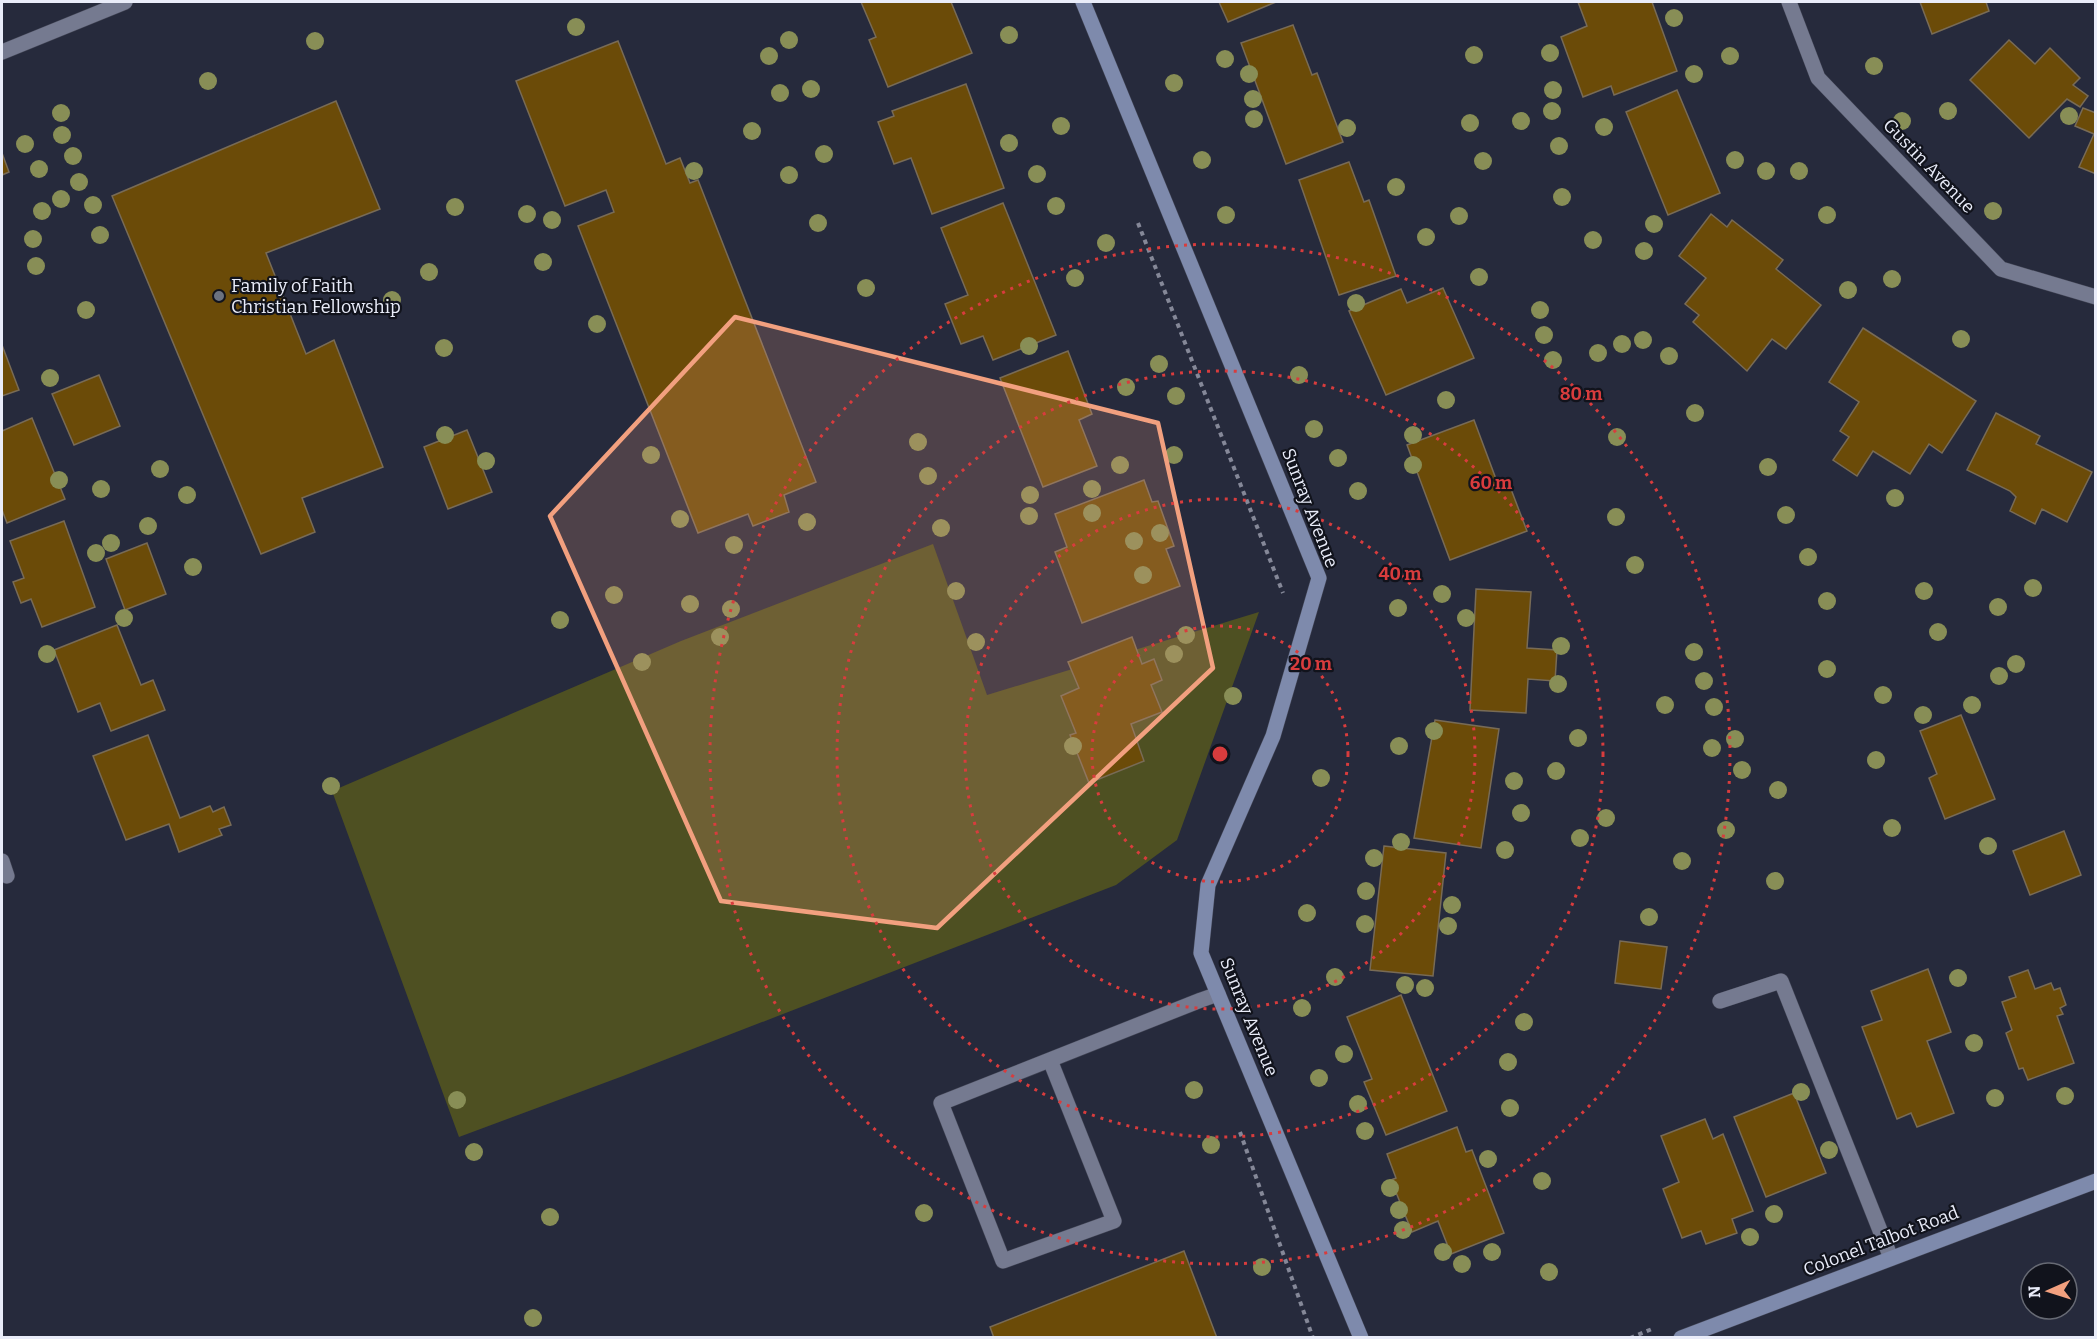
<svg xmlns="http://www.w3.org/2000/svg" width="2097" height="1339" viewBox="0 0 2097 1339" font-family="Bitter,serif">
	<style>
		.park { fill: #4e5022 }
		.building { fill: #6b4b08; stroke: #786b56; stroke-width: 1.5 }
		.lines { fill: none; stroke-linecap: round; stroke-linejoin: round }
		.lane-casing { stroke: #434656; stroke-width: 16 }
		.street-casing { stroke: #434656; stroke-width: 16 }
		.secondary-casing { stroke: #434656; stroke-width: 16 }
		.path { stroke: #858898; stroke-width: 4; stroke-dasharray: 4.5 4.5; stroke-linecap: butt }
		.lane { stroke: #757a90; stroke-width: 15 }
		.street { stroke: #757a90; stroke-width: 15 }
		.secondary { stroke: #7e8aac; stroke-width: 15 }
		.tree { fill: #888e56 }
		.marked { fill: #f2a07f; fill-opacity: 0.2; stroke: #f2a07f; stroke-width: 4.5; stroke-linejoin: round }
		.ring { fill: none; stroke: #d83c3d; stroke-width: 3; stroke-dasharray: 3 6 }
		.worship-dot { fill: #6b7280; stroke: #11131c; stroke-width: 2 }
		.labels { text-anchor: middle; stroke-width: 4.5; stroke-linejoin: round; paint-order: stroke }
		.street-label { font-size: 18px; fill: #e9ecf9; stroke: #11131c }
		.poi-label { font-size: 18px; fill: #e9ecf9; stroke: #11131c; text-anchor: start }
		.centre { fill: #d83c3d; stroke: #11131c; stroke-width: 3 }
		.ring-label { font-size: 18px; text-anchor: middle; font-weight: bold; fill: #d83c3d; stroke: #11131c; stroke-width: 4.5; stroke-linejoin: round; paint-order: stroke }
	</style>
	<rect width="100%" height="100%" fill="#262a3c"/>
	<polygon class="park" points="933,544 987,695 1259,612 1177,840 1116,885 623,1076 459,1137 332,791 681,641"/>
	<g class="building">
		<polygon points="861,2 951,2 972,53 888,87 869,40 876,37"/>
		<polygon points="1219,2 1276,2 1228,22"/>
		<polygon points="1578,2 1652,2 1677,71 1614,95 1611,86 1583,97 1561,37 1587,26"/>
		<polygon points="1920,2 1986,2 1989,11 1932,34"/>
		<polygon points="1293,25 1312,75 1317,73 1343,142 1286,164 1241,43"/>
		<polygon points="2009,40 2035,64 2050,48 2080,78 2073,85 2088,96 2080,107 2067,99 2029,138 1970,80"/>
		<polygon points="618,41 666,164 680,158 690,183 698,180 816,482 784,495 789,512 753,526 748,514 698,533 578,226 614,212 606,190 565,206 516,81"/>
		<polygon points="966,84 1004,188 932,214 911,158 894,164 878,122 894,116 892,111"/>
		<polygon points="1677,90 1720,193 1668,215 1626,112"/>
		<polygon points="336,101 380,209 266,253 306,354 334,340 383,467 302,498 315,532 261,554 112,196"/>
		<polygon points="2083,108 2096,113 2096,174 2079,167 2094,134 2075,126"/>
		<polygon points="2,153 9,172 2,175"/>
		<polygon points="1349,162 1364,202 1369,200 1396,276 1339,295 1299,180"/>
		<polygon points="1003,203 1056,335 993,360 983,336 961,344 945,304 968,295 941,228"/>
		<polygon points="1711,214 1727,227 1732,220 1783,260 1776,269 1821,305 1786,349 1772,339 1747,371 1693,322 1699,315 1685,304 1706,278 1679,256"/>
		<polygon points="1443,288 1474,358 1386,395 1349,311 1401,289 1407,303"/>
		<polygon points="1863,328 1976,401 1942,453 1929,444 1910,474 1873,451 1857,476 1833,460 1849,437 1840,431 1859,402 1829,382"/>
		<polygon points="2,345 19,390 2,396"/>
		<polygon points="1068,351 1092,414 1079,420 1097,466 1043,487 1000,378"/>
		<polygon points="99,375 120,426 74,445 52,394"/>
		<polygon points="1996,413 2040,436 2036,444 2092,472 2067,522 2042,509 2035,524 2010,511 2016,497 2010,491 1967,470"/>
		<polygon points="32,418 65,499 7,523 2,510 2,431"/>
		<polygon points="1474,420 1499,487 1509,484 1527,531 1450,560 1407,445"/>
		<polygon points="467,430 492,492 448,509 424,447"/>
		<polygon points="1144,480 1152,502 1158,501 1174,546 1166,549 1180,586 1082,623 1055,552 1067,547 1055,514"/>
		<polygon points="64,521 95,607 42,627 31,599 21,603 13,582 24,578 10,541"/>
		<polygon points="147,543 166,594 125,610 106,559"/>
		<polygon points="1476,589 1531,592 1527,648 1557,650 1555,681 1528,679 1526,713 1470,710"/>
		<polygon points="117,625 141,685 153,680 165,710 111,731 100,703 78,712 54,650"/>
		<polygon points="1132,637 1142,664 1154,659 1162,680 1151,685 1162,712 1131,724 1144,761 1089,783 1070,735 1076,733 1061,696 1079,688 1068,662"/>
		<polygon points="1961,715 1995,799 1945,819 1929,778 1937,774 1920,731"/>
		<polygon points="1435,720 1499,729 1481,848 1414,838"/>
		<polygon points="148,735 180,818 210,806 213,812 224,807 231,825 219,829 222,835 179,852 169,824 126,840 93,756"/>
		<polygon points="2064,831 2081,875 2030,895 2013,851"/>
		<polygon points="1384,846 1446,853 1433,976 1370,970"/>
		<polygon points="1620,941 1667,947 1661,989 1615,983"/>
		<polygon points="1928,969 1951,1032 1927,1041 1954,1113 1917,1127 1911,1113 1897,1119 1862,1027 1882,1020 1871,991"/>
		<polygon points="2028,970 2035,989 2051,983 2054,990 2060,988 2066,1005 2060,1008 2063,1014 2057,1016 2074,1063 2028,1080 2023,1068 2019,1069 2006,1033 2012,1030 2002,1002 2016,997 2009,977"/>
		<polygon points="1401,995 1447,1111 1386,1135 1364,1082 1372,1079 1347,1017"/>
		<polygon points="1794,1093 1826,1173 1766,1197 1734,1117"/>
		<polygon points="1705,1119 1713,1139 1723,1134 1753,1211 1732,1219 1737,1233 1706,1244 1701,1231 1682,1238 1663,1189 1679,1182 1661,1136"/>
		<polygon points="1457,1127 1466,1152 1472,1150 1504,1233 1451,1254 1438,1221 1412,1232 1391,1180 1396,1178 1387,1154"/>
		<polygon points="1184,1251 1217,1338 994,1338 990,1327"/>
	</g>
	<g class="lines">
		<g class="lane-casing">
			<g id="lane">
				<polyline points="1720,1001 1781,981 1891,1258"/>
				<polyline points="1050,1060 1114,1221 1003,1261 941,1103 1201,1000 1218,994"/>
			</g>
		</g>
		<g class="street-casing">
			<g id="street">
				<polyline points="1789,2 1818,78 2001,269 2096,297"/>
				<polyline points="2,52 125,2"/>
				<polyline points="2,861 7,876"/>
			</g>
		</g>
		<g class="secondary-casing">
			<g id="secondary">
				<polyline points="1083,2 1319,578 1273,736 1208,885 1201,953 1361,1338"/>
				<polyline points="1681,1338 2096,1181"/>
			</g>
		</g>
		<g class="path">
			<polyline points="1138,223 1283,593"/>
			<polyline points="1240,1132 1313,1338"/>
			<polyline points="1630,1338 1652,1329"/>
		</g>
		<use href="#lane" class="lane"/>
		<use href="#street" class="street"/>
		<use href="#secondary" class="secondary"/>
	</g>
	<g class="tree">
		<circle cx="1674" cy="18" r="9"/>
		<circle cx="576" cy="27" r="9"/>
		<circle cx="1009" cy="35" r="9"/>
		<circle cx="789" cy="40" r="9"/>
		<circle cx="315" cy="41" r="9"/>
		<circle cx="1550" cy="53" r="9"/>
		<circle cx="1474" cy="55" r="9"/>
		<circle cx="769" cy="56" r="9"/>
		<circle cx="1730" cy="56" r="9"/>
		<circle cx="1225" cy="59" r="9"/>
		<circle cx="1874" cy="66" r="9"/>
		<circle cx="1249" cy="74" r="9"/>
		<circle cx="1694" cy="74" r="9"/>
		<circle cx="208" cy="81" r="9"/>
		<circle cx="1174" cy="83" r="9"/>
		<circle cx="811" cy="89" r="9"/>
		<circle cx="1553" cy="90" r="9"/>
		<circle cx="780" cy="93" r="9"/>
		<circle cx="1253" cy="99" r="9"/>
		<circle cx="1552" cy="111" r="9"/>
		<circle cx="1948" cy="111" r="9"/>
		<circle cx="61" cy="113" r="9"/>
		<circle cx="2069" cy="116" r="9"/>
		<circle cx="1254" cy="119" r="9"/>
		<circle cx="1521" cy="121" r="9"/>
		<circle cx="1902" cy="121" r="9"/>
		<circle cx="1470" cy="123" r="9"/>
		<circle cx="1061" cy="126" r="9"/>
		<circle cx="1604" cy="127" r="9"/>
		<circle cx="1347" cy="128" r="9"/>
		<circle cx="752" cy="131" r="9"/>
		<circle cx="62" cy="135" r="9"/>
		<circle cx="1009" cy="143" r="9"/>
		<circle cx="25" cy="144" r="9"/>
		<circle cx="1559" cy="146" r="9"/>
		<circle cx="824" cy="154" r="9"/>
		<circle cx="73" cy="156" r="9"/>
		<circle cx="1202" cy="160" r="9"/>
		<circle cx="1735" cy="160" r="9"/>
		<circle cx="1483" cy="161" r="9"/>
		<circle cx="39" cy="169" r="9"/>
		<circle cx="694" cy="171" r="9"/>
		<circle cx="1766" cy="171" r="9"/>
		<circle cx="1799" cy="171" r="9"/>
		<circle cx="1037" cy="174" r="9"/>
		<circle cx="789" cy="175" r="9"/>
		<circle cx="79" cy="182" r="9"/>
		<circle cx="1396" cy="187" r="9"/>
		<circle cx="1562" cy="197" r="9"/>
		<circle cx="61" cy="199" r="9"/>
		<circle cx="93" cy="205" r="9"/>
		<circle cx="1056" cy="206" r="9"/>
		<circle cx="455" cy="207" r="9"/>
		<circle cx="42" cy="211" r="9"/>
		<circle cx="1993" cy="211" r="9"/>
		<circle cx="527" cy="214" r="9"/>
		<circle cx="1226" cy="215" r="9"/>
		<circle cx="1827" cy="215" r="9"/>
		<circle cx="1459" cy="216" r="9"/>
		<circle cx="552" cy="220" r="9"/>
		<circle cx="818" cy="223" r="9"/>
		<circle cx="1654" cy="224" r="9"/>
		<circle cx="100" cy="235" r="9"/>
		<circle cx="1426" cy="237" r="9"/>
		<circle cx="33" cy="239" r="9"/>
		<circle cx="1593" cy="240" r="9"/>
		<circle cx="1106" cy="243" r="9"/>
		<circle cx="1644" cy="251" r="9"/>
		<circle cx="543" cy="262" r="9"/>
		<circle cx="36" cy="266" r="9"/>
		<circle cx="429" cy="272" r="9"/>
		<circle cx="1479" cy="277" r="9"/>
		<circle cx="1075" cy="278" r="9"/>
		<circle cx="1892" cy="279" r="9"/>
		<circle cx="866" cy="288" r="9"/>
		<circle cx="1848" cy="290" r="9"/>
		<circle cx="392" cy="300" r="9"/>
		<circle cx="1356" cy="303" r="9"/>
		<circle cx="86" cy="310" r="9"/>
		<circle cx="1540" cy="310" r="9"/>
		<circle cx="597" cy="324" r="9"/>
		<circle cx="1544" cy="335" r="9"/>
		<circle cx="1961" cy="339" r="9"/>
		<circle cx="1643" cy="340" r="9"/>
		<circle cx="1622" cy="344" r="9"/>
		<circle cx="1029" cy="346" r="9"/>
		<circle cx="444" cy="348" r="9"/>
		<circle cx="1598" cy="353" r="9"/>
		<circle cx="1669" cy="356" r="9"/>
		<circle cx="1553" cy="360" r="9"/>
		<circle cx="1159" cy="364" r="9"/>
		<circle cx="1299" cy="375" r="9"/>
		<circle cx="50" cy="378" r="9"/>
		<circle cx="1126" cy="387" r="9"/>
		<circle cx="1176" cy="396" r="9"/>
		<circle cx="1446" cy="400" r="9"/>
		<circle cx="1695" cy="413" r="9"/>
		<circle cx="1314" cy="429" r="9"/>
		<circle cx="445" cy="435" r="9"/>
		<circle cx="1413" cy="435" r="9"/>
		<circle cx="1617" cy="437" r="9"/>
		<circle cx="918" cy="442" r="9"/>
		<circle cx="651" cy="455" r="9"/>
		<circle cx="1174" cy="455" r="9"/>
		<circle cx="1338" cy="458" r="9"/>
		<circle cx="486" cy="461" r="9"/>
		<circle cx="1120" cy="465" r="9"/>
		<circle cx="1413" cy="465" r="9"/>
		<circle cx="1768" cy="467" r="9"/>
		<circle cx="160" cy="469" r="9"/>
		<circle cx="928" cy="476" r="9"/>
		<circle cx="59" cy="480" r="9"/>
		<circle cx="101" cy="489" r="9"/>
		<circle cx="1092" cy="489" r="9"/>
		<circle cx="1358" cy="491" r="9"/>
		<circle cx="187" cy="495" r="9"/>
		<circle cx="1030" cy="495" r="9"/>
		<circle cx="1895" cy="498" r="9"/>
		<circle cx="1092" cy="513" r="9"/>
		<circle cx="1786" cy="515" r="9"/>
		<circle cx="1029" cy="516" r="9"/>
		<circle cx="1616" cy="517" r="9"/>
		<circle cx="680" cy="519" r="9"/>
		<circle cx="807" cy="522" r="9"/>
		<circle cx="148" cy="526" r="9"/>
		<circle cx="941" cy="528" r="9"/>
		<circle cx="1160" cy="533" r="9"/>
		<circle cx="1134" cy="541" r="9"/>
		<circle cx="111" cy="543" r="9"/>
		<circle cx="734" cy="545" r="9"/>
		<circle cx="96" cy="553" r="9"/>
		<circle cx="1808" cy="557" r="9"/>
		<circle cx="1635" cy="565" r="9"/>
		<circle cx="193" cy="567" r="9"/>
		<circle cx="1143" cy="575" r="9"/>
		<circle cx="2033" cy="588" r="9"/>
		<circle cx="956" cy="591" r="9"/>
		<circle cx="1924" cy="591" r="9"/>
		<circle cx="1442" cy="594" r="9"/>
		<circle cx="614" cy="595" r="9"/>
		<circle cx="1827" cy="601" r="9"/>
		<circle cx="690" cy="604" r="9"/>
		<circle cx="1998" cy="607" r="9"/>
		<circle cx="1398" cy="608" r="9"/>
		<circle cx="731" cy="609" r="9"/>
		<circle cx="124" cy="618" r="9"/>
		<circle cx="1466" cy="618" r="9"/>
		<circle cx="560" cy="620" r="9"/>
		<circle cx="1938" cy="632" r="9"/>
		<circle cx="1186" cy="635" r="9"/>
		<circle cx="720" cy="637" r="9"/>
		<circle cx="976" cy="642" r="9"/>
		<circle cx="1561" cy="646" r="9"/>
		<circle cx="1694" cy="652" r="9"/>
		<circle cx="47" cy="654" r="9"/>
		<circle cx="1174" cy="654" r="9"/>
		<circle cx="642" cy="662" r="9"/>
		<circle cx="2016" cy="664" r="9"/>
		<circle cx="1827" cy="669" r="9"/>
		<circle cx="1999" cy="676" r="9"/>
		<circle cx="1704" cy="681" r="9"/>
		<circle cx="1558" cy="684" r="9"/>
		<circle cx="1883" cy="695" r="9"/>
		<circle cx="1233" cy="696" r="9"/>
		<circle cx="1665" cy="705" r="9"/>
		<circle cx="1972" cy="705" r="9"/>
		<circle cx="1714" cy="707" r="9"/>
		<circle cx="1923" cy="715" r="9"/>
		<circle cx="1434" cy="731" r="9"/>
		<circle cx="1578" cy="738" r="9"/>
		<circle cx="1735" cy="739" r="9"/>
		<circle cx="1073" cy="746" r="9"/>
		<circle cx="1399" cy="746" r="9"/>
		<circle cx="1712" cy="748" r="9"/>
		<circle cx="1876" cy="760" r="9"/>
		<circle cx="1742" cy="770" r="9"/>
		<circle cx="1556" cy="771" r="9"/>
		<circle cx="1321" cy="778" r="9"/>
		<circle cx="1514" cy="781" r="9"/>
		<circle cx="331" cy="786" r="9"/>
		<circle cx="1778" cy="790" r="9"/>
		<circle cx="1521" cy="813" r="9"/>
		<circle cx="1606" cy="818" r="9"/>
		<circle cx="1892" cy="828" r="9"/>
		<circle cx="1726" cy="830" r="9"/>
		<circle cx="1580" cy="838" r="9"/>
		<circle cx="1401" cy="842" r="9"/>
		<circle cx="1988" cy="846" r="9"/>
		<circle cx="1505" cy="850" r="9"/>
		<circle cx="1374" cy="858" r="9"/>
		<circle cx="1682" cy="861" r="9"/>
		<circle cx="1775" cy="881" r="9"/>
		<circle cx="1366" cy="891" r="9"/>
		<circle cx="1452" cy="905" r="9"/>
		<circle cx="1307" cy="913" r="9"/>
		<circle cx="1649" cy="917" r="9"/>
		<circle cx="1365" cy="924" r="9"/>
		<circle cx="1448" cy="926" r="9"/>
		<circle cx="1335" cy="977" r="9"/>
		<circle cx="1958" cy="978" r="9"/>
		<circle cx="1405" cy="985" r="9"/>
		<circle cx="1425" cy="988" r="9"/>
		<circle cx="1302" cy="1008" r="9"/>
		<circle cx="1524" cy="1022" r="9"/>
		<circle cx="1974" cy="1043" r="9"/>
		<circle cx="1344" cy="1054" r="9"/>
		<circle cx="1508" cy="1062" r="9"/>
		<circle cx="1319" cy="1078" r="9"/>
		<circle cx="1194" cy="1090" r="9"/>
		<circle cx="1801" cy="1092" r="9"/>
		<circle cx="2065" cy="1096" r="9"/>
		<circle cx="1995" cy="1098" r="9"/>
		<circle cx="457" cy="1100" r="9"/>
		<circle cx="1358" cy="1104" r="9"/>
		<circle cx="1510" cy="1108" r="9"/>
		<circle cx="1365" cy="1131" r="9"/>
		<circle cx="1211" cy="1145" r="9"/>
		<circle cx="1829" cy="1150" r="9"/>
		<circle cx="474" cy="1152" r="9"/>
		<circle cx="1488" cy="1159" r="9"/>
		<circle cx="1542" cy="1181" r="9"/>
		<circle cx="1390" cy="1188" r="9"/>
		<circle cx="1399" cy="1210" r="9"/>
		<circle cx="924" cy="1213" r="9"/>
		<circle cx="1774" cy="1214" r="9"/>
		<circle cx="550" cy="1217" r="9"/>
		<circle cx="1403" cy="1230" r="9"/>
		<circle cx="1750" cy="1237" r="9"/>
		<circle cx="1443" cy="1252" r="9"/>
		<circle cx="1492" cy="1252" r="9"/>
		<circle cx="1462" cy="1264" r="9"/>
		<circle cx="1262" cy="1267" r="9"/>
		<circle cx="1549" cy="1272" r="9"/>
		<circle cx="533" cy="1318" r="9"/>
	</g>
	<path class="marked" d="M735 317 1158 423 1213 668 937 928 721 901 550 516Z"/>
	<g class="ring">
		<circle cx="1220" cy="754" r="128"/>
		<circle cx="1220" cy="754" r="255"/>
		<circle cx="1220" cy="754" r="383"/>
		<circle cx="1220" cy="754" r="510"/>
	</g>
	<circle class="worship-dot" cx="219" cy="296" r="6"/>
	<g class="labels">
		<g class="street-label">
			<text transform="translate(1929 166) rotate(46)" y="6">Gustin Avenue</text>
			<text transform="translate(1310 508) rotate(69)" y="6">Sunray Avenue</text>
			<text transform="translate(1249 1017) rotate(68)" y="6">Sunray Avenue</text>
			<text transform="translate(1881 1241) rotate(-21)" y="6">Colonel Talbot Road</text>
		</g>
		<g class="poi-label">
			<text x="231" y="292">Family of Faith<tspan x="231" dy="21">Christian Fellowship</tspan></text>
		</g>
	</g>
	<circle cx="1220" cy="754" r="9" class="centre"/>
	<g class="ring-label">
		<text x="1581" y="400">80 m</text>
		<text x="1491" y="489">60 m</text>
		<text x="1400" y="580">40 m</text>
		<text x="1311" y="670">20 m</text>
	</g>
	<rect width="2097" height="1339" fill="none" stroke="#e9ecf9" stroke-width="6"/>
	<g transform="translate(2049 1291) rotate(267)"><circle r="28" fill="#11131c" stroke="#676a74" stroke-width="1.5"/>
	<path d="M0-4.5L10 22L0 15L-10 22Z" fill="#f2a07f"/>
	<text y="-9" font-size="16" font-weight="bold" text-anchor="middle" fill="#e9ecf9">N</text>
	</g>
</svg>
